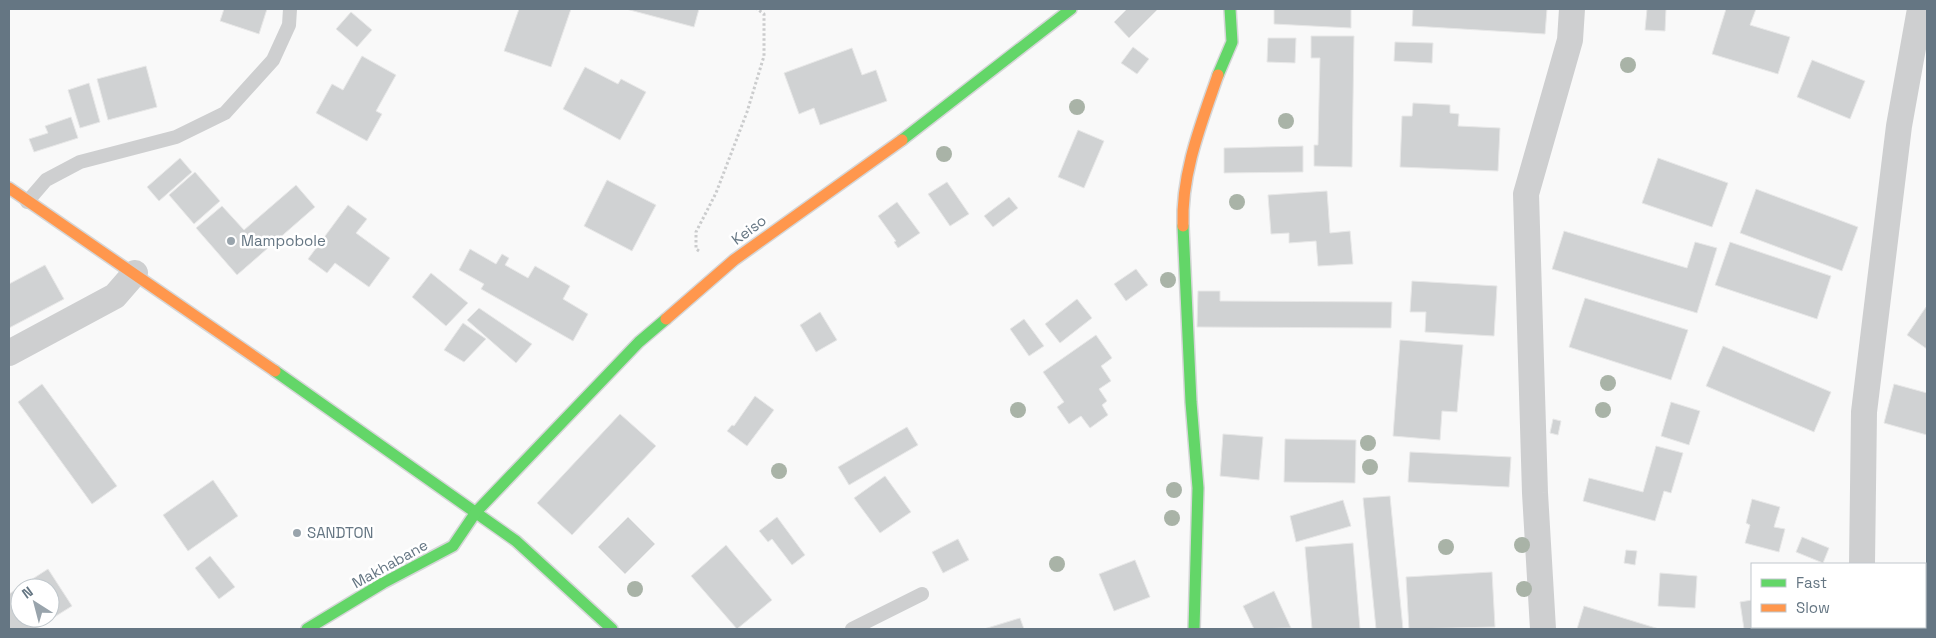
<svg xmlns="http://www.w3.org/2000/svg" width="1936" height="638" viewBox="0 0 1936 638" font-family="'Space Grotesk',sans-serif">
	<style>
		.building { fill: #d0d2d3; stroke: #e8e8e8; fill-rule: evenodd }
		.lines { fill: none; stroke-linecap: round; stroke-linejoin: round }
		.fast-casing { stroke: #d5d6d7; stroke-width: 14 }
		.slow-casing { stroke: #d5d6d7; stroke-width: 14 }
		.path { stroke: #cbcccd; stroke-width: 3; stroke-dasharray: 2.5 2.5; stroke-linecap: butt }
		.lane { stroke: #cecfd0; stroke-width: 14 }
		.street { stroke: #cecfd0; stroke-width: 26 }
		.fast { stroke: #63d668; stroke-width: 11 }
		.slow { stroke: #ff974d; stroke-width: 11 }
		.tree { fill: #a9b3a7 }
		.poi-dot { fill: #99a4ac; stroke: #fff; stroke-width: 2 }
		.labels { text-anchor: middle; stroke-width: 5; stroke-linejoin: round; paint-order: stroke }
		.street-label { font-size: 15px; fill: #657683; stroke: #fff }
		.poi-label { font-size: 15px; fill: #657683; stroke: #fff; text-anchor: start }
	</style>
	<rect width="100%" height="100%" fill="#f9f9f9"/>
	<g class="building">
		<polygon points="224,9 267,9 259,34 220,21"/>
		<polygon points="519,9 571,9 551,67 504,51"/>
		<polygon points="626,9 699,9 694,27"/>
		<polygon points="1127,9 1158,9 1129,38 1114,22"/>
		<polygon points="1274,9 1351,9 1351,28 1274,24"/>
		<polygon points="1413,9 1547,9 1545,34 1412,26"/>
		<polygon points="1647,9 1666,9 1665,31 1645,30"/>
		<polygon points="1726,9 1756,9 1750,25 1790,37 1778,74 1712,54"/>
		<polygon points="351,12 372,30 357,47 336,29"/>
		<polygon points="1311,36 1354,36 1352,167 1314,166 1314,145 1318,145 1320,58 1311,58"/>
		<polygon points="1268,38 1296,38 1295,63 1267,62"/>
		<polygon points="1395,42 1433,43 1432,63 1394,61"/>
		<polygon points="1133,47 1149,59 1137,74 1121,63"/>
		<polygon points="852,48 862,75 876,70 887,101 820,125 814,108 799,114 784,73"/>
		<polygon points="362,56 396,75 376,111 382,114 367,141 316,113 332,84 343,90"/>
		<polygon points="1812,60 1865,81 1850,119 1797,97"/>
		<polygon points="146,66 157,107 108,120 97,79"/>
		<polygon points="585,67 618,84 621,79 646,92 620,140 563,109"/>
		<polygon points="89,83 100,122 80,128 68,90"/>
		<polygon points="1413,103 1450,105 1450,113 1459,114 1458,126 1500,128 1498,171 1400,167 1402,116 1412,116"/>
		<polygon points="71,117 78,138 34,152 29,139 48,133 45,126"/>
		<polygon points="1078,130 1104,141 1084,188 1058,177"/>
		<polygon points="1303,146 1303,172 1224,173 1224,148"/>
		<polygon points="180,158 192,172 159,201 147,187"/>
		<polygon points="1658,158 1728,183 1712,227 1642,203"/>
		<polygon points="195,172 220,201 194,224 169,195"/>
		<polygon points="607,180 656,205 632,251 584,226"/>
		<polygon points="947,182 969,214 950,226 928,194"/>
		<polygon points="296,185 315,207 237,275 196,228 222,206 244,230"/>
		<polygon points="1756,189 1858,227 1842,271 1740,233"/>
		<polygon points="1327,191 1330,233 1350,231 1353,264 1318,266 1316,241 1289,243 1289,233 1271,234 1268,195"/>
		<polygon points="1009,197 1018,208 993,227 984,216"/>
		<polygon points="897,202 920,233 898,248 894,242 896,241 878,216"/>
		<polygon points="348,205 367,219 356,233 390,258 369,287 335,263 327,273 308,259"/>
		<polygon points="1564,231 1687,268 1695,242 1717,248 1697,313 1552,269"/>
		<polygon points="1730,242 1831,276 1817,319 1715,285"/>
		<polygon points="470,249 496,264 502,254 509,258 505,265 528,278 535,266 570,286 563,299 588,314 573,341 481,289 484,284 459,270"/>
		<polygon points="45,265 64,299 9,328 9,284"/>
		<polygon points="1136,269 1148,285 1126,301 1114,284"/>
		<polygon points="431,273 468,303 446,326 412,297"/>
		<polygon points="1412,281 1497,286 1494,336 1425,332 1426,312 1410,312"/>
		<polygon points="1198,291 1220,291 1220,301 1392,302 1391,328 1197,327"/>
		<polygon points="1585,298 1688,330 1671,380 1569,347"/>
		<polygon points="1077,299 1092,318 1060,343 1045,324"/>
		<polygon points="1926,307 1927,308 1927,349 1907,335"/>
		<polygon points="479,308 532,344 516,363 467,320"/>
		<polygon points="820,312 837,340 816,352 800,325"/>
		<polygon points="1024,319 1044,346 1029,356 1010,329"/>
		<polygon points="463,323 486,339 464,362 444,350"/>
		<polygon points="1096,335 1112,358 1101,366 1111,381 1099,389 1107,401 1102,405 1108,415 1090,428 1081,416 1069,424 1057,407 1064,402 1043,372"/>
		<polygon points="1400,340 1463,345 1457,412 1442,411 1440,440 1393,436"/>
		<polygon points="1723,346 1831,392 1814,432 1706,386"/>
		<polygon points="42,384 117,486 92,504 18,402"/>
		<polygon points="1894,384 1927,393 1927,435 1884,423"/>
		<polygon points="755,396 774,410 747,446 727,431 732,425 734,426"/>
		<polygon points="1671,402 1700,411 1689,445 1661,436"/>
		<polygon points="620,414 656,446 572,535 537,503"/>
		<polygon points="1553,419 1561,421 1558,435 1550,433"/>
		<polygon points="907,427 918,445 849,485 838,467"/>
		<polygon points="1223,434 1263,437 1259,480 1220,476"/>
		<polygon points="1285,439 1356,440 1355,483 1284,482"/>
		<polygon points="1656,446 1683,453 1671,493 1664,491 1655,521 1583,501 1589,478 1643,492"/>
		<polygon points="1410,452 1511,457 1509,487 1408,482"/>
		<polygon points="885,476 911,512 880,533 854,498"/>
		<polygon points="213,480 238,516 188,551 163,515"/>
		<polygon points="1390,496 1403,629 1376,629 1363,498"/>
		<polygon points="1752,499 1780,507 1774,527 1785,529 1779,552 1745,543 1750,525 1746,523"/>
		<polygon points="1343,500 1351,526 1296,542 1290,516"/>
		<polygon points="628,517 655,544 625,574 598,547"/>
		<polygon points="777,517 805,555 792,565 772,539 768,542 759,531"/>
		<polygon points="1802,537 1829,548 1823,563 1796,552"/>
		<polygon points="958,539 969,560 943,573 932,552"/>
		<polygon points="1353,543 1360,629 1312,629 1305,547"/>
		<polygon points="726,545 772,600 737,629 691,576"/>
		<polygon points="1626,550 1637,551 1635,565 1624,563"/>
		<polygon points="210,556 235,587 219,599 195,568"/>
		<polygon points="1135,560 1150,597 1114,611 1099,574"/>
		<path d="M48 569 72 606 35 629H9V594ZM20 588H50V618H20Z"/>
		<polygon points="1492,572 1495,627 1409,629 1406,577"/>
		<polygon points="1660,573 1697,576 1695,608 1658,606"/>
		<polygon points="1274,591 1291,628 1254,629 1243,606"/>
		<polygon points="1752,600 1752,627 1798,627 1798,629 1744,629 1740,602"/>
		<polygon points="1584,606 1659,629 1577,629"/>
		<polygon points="1020,618 1024,629 984,629"/>
	</g>
	<g class="lines">
		<g class="fast-casing">
			<g id="fast">
				<polyline points="1218,75 1232,42 1230,9"/>
				<polyline points="902,140 1071,9"/>
				<polyline points="1183,226 1191,402 1198,488 1194,629"/>
				<polyline points="275,371 516,541 612,629"/>
				<polyline points="307,629 383,583 453,546 476,512 639,342 666,319"/>
			</g>
		</g>
		<g class="slow-casing">
			<g id="slow">
				<polyline points="9,188 275,371"/>
				<path d="M1183 226C1181 174 1201 124 1218 75"/>
				<polyline points="666,319 734,260 902,140"/>
			</g>
		</g>
		<polyline class="path" points="699,251 696,249 696,232 716,193 747,112 764,56 764,14 757,9"/>
		<g class="lane">
			<polyline points="27,202 46,180 80,162 176,137 225,113 273,60 289,25 290,9"/>
			<polyline points="852,629 922,594"/>
		</g>
		<g class="street">
			<polyline points="9,353 115,296 135,273"/>
			<polyline points="1862,564 1864,412 1899,126 1920,9"/>
			<polyline points="1543,629 1535,493 1526,194 1570,40 1572,9"/>
			<polyline points="1861,629 1861,627"/>
		</g>
		<use href="#fast" class="fast"/>
		<use href="#slow" class="slow"/>
	</g>
	<g class="tree">
		<circle cx="1628" cy="65" r="8"/>
		<circle cx="1077" cy="107" r="8"/>
		<circle cx="1286" cy="121" r="8"/>
		<circle cx="944" cy="154" r="8"/>
		<circle cx="1237" cy="202" r="8"/>
		<circle cx="1168" cy="280" r="8"/>
		<circle cx="1608" cy="383" r="8"/>
		<circle cx="1018" cy="410" r="8"/>
		<circle cx="1603" cy="410" r="8"/>
		<circle cx="1368" cy="443" r="8"/>
		<circle cx="1370" cy="467" r="8"/>
		<circle cx="779" cy="471" r="8"/>
		<circle cx="1174" cy="490" r="8"/>
		<circle cx="1172" cy="518" r="8"/>
		<circle cx="1522" cy="545" r="8"/>
		<circle cx="1446" cy="547" r="8"/>
		<circle cx="1057" cy="564" r="8"/>
		<circle cx="635" cy="589" r="8"/>
		<circle cx="1524" cy="589" r="8"/>
	</g>
	<g class="poi-dot">
		<circle cx="231" cy="241" r="5"/>
		<circle cx="297" cy="533" r="5"/>
	</g>
	<g class="labels">
		<g class="street-label">
			<text transform="translate(749 230) rotate(-37)" y="5">Keiso</text>
			<text transform="translate(390 564) rotate(-29)" y="5">Makhabane</text>
		</g>
		<g class="poi-label">
			<text x="241" y="246">Mampobole</text>
			<text x="307" y="538">SANDTON</text>
		</g>
	</g>
	<rect width="1936" height="638" fill="none" stroke="#657683" stroke-width="20"/>
	<rect x="1751" y="563" width="175" height="65" fill="#ffffff" stroke="#c1c8cd"/>
	<rect x="1761" y="579" width="25" height="8" fill="#63d668" stroke="#c1c8cd"/>
	<text x="1796" y="588" font-size="15" fill="#657683">Fast</text>
	<rect x="1761" y="604" width="25" height="8" fill="#ff974d" stroke="#c1c8cd"/>
	<text x="1796" y="613" font-size="15" fill="#657683">Slow</text>
	<g transform="translate(35 603) rotate(324)"><circle r="24" fill="#ffffff" stroke="#c1c8cd"/>
	<path d="M0-4L9 19L0 12L-9 19Z" fill="#99a4ac"/>
	<text y="-8" font-size="14" font-weight="bold" text-anchor="middle" fill="#657683">N</text>
	</g>
</svg>
